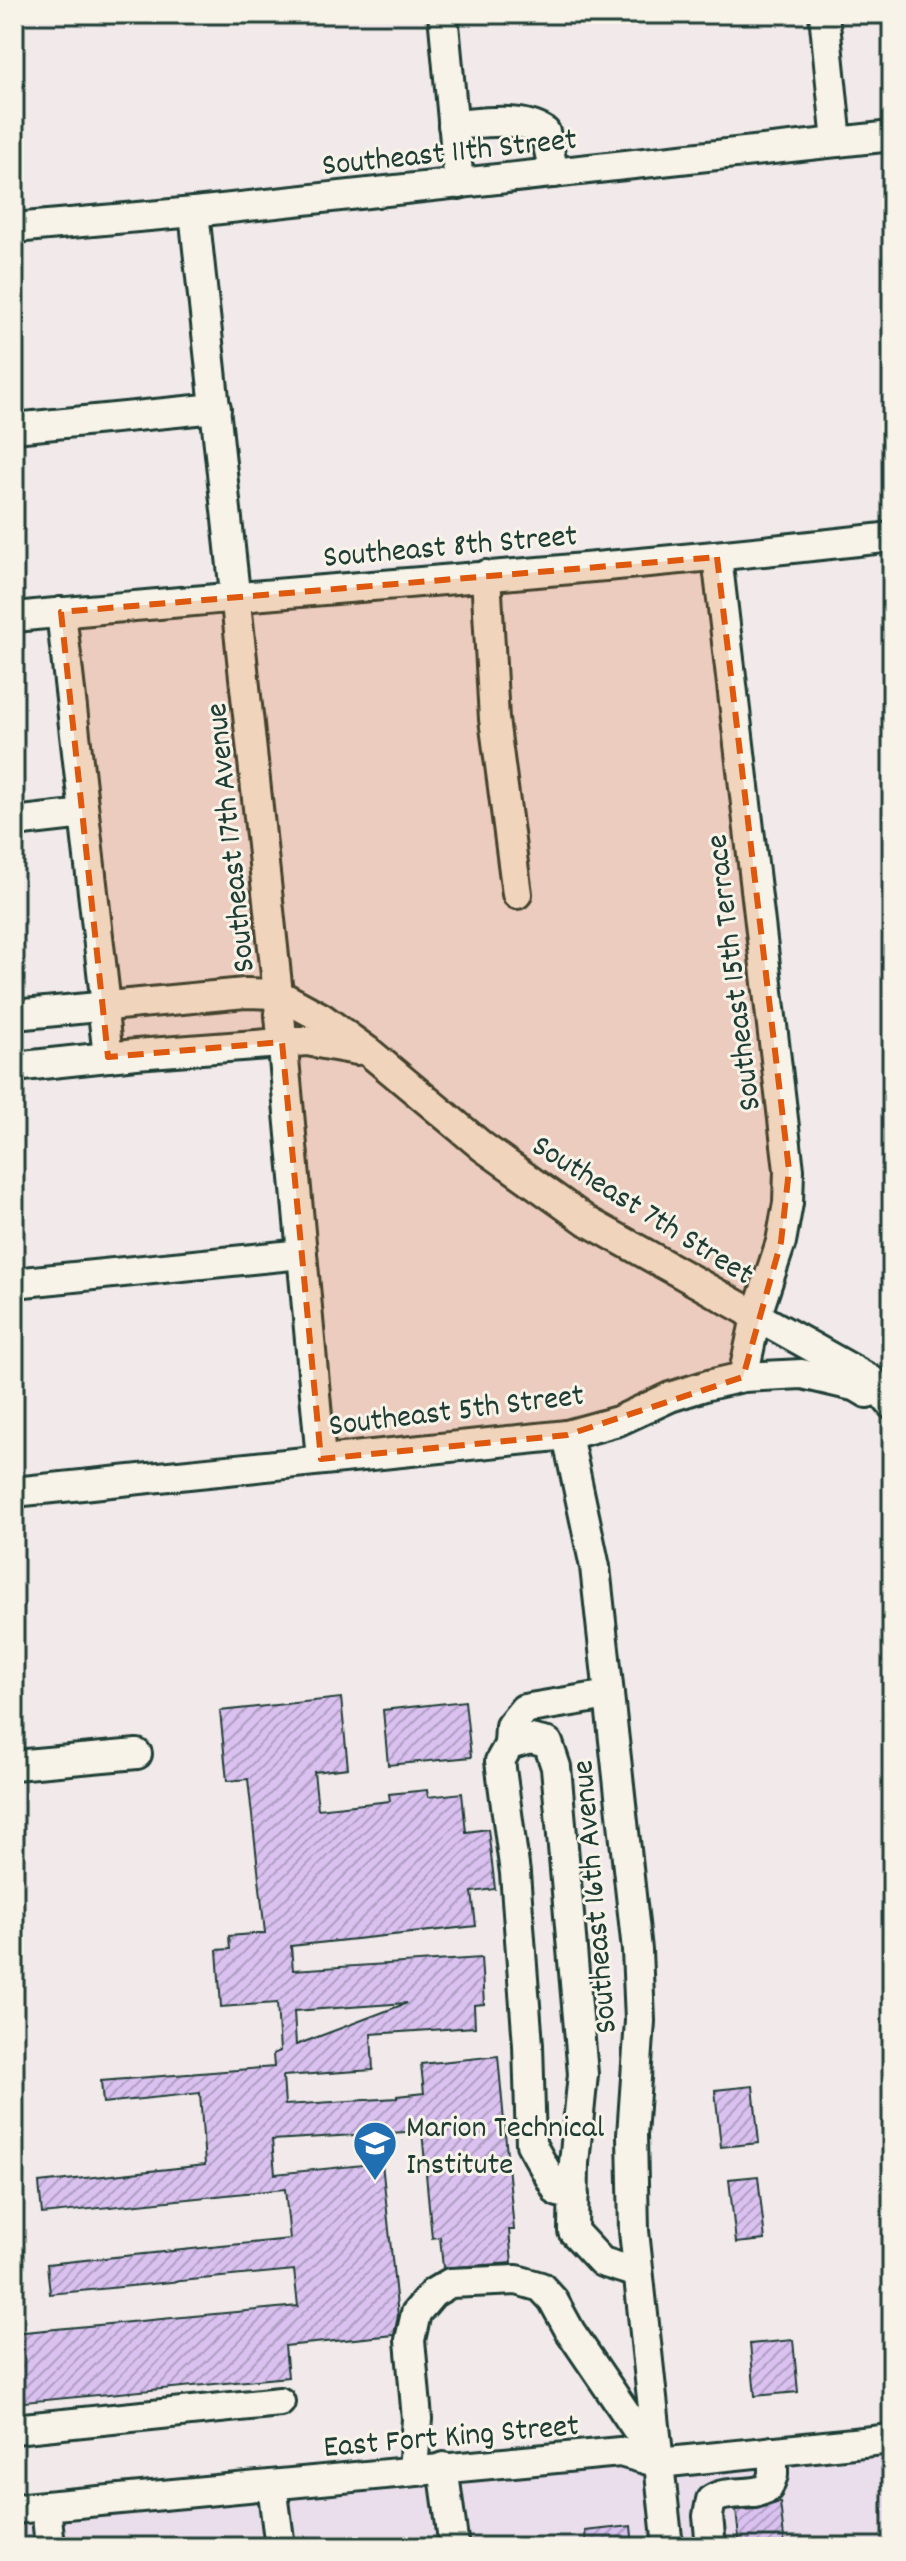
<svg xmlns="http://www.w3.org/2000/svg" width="906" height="2561" viewBox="0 0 906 2561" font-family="Dekko,sans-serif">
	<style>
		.built { fill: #eaddec }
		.building { fill: url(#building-hatch); stroke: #1f3d34; stroke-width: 2; fill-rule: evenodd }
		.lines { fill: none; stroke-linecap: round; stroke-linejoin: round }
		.minor-casing { stroke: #1f3d34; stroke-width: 34 }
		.minor { stroke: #f7f3e8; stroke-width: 28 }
		.marked { fill: #de580e; fill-opacity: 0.2; stroke: #de580e; stroke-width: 6; stroke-dasharray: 16 10; stroke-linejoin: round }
		.labels { text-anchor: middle; stroke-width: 6; stroke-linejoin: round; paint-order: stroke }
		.street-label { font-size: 32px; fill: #1f3d34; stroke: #f7f3e8 }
		.poi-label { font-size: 32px; fill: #1f3d34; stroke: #f7f3e8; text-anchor: start }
	</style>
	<defs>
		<pattern id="building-hatch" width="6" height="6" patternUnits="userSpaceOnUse" patternTransform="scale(2)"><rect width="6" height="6" fill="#dac1f0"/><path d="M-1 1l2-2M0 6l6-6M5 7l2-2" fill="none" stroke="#b09ec3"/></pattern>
	</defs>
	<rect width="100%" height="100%" fill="#f1e9ea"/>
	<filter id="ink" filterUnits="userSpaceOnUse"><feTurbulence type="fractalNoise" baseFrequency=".0125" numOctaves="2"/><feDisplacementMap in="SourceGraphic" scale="16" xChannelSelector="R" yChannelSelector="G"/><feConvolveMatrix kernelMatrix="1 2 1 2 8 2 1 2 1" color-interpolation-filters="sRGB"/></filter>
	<g filter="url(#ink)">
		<g class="built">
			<polygon points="884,2451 892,2547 678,2547 670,2473"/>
			<polygon points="620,2463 651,2472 658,2547 14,2547 14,2521"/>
		</g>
		<g class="building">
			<path d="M341 1698 348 1768 314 1772 318 1809 390 1801 389 1794 427 1790 428 1797 462 1793 466 1832 488 1829 495 1889 472 1892 476 1926 291 1946 293 1970 481 1958 484 2004 474 2005 475 2027 371 2034 373 2070 283 2076 285 2105 397 2098V2096L424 2093 421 2064 498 2056 514 2230H509L512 2263 443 2268 440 2237 432 2238 422 2131 272 2140 275 2174 382 2163 398 2316 394 2335 285 2346 288 2377 14 2403V2333L298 2306 294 2270 50 2294 47 2264 290 2239 285 2189 42 2214 39 2183 205 2165 200 2093 103 2103 101 2081 274 2067 273 2054 280 2051 277 2003 221 2007 217 1950 230 1949 229 1936 265 1933 248 1779 227 1781 220 1711ZM407 2003 328 2033 296 2045 294 2011Z"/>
			<polygon points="465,1701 471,1757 388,1765 383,1710"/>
			<polygon points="753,2086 759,2143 721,2147 715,2090"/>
			<polygon points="758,2176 765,2240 736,2243 729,2179"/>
			<polygon points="793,2340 798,2392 755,2396 750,2344"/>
			<polygon points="780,2502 785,2547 740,2547 736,2510 757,2509"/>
			<polygon points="631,2526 633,2547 586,2547 585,2531"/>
		</g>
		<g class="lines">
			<g class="minor-casing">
				<g id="minor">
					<polyline points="443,14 459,184"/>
					<polyline points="824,14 837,142"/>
					<path d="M453 125C481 123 522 116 545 132L554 173"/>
					<polyline points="194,212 278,994 321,1459"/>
					<polyline points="14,228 194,212 892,136"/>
					<polyline points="14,428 216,408"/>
					<polyline points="717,557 789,1170 788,1203 781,1242 756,1317 743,1377"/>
					<polyline points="486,575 494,719 517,894"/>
					<polyline points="61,612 106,1006 104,1021 108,1057"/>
					<path d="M14 617C307 589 600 571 892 537"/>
					<polyline points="14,822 84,814"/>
					<polyline points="14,1015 245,993 278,994 322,1018 369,1052 483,1147 587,1221 871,1380 892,1405"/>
					<polyline points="14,1067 136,1054 307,1041 357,1050"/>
					<polyline points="14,1283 302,1254"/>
					<polyline points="567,1435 595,1567 637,1950 640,2021 632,2135 634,2231 668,2547"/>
					<polyline points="14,1492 567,1435 618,1421 670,1397 708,1385 743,1377 802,1374 857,1387 867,1393"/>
					<polyline points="509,1745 510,1726 524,1709 609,1695"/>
					<polyline points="14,1765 137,1754"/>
					<polyline points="574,2195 558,2192 531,2144 528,2045 515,1873 500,1761 509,1745 530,1739 548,1743 556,1767 583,2074 574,2163 573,2231 602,2262 638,2273"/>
					<polyline points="14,2429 280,2402"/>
					<polyline points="443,2467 454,2547"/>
					<polyline points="413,2470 417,2419 410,2340 416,2313 433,2293 450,2283 517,2280 541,2287 553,2300 570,2331 657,2459"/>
					<polyline points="272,2485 280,2547"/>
					<polyline points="46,2506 50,2547"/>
					<polyline points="14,2509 620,2452 659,2463 892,2439"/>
					<path d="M711 2547 708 2516 711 2500C727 2489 750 2497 768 2488L773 2475V2451"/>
				</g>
			</g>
			<use href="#minor" class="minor"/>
		</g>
	</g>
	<path class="marked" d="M717 557 789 1170 781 1242 743 1377 567 1435 321 1459 282 1042 108 1057 61 612Z"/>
	<defs>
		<g id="school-pin" transform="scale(2.3)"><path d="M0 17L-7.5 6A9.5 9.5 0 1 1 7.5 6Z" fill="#1f6fb2" stroke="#f7f3e8"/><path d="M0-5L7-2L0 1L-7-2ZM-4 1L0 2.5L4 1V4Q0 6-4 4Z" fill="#fff"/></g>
	</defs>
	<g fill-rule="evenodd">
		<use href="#school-pin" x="375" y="2143"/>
	</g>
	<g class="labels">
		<g class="street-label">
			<text transform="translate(449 150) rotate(-6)" y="11">Southeast 11th Street</text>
			<text transform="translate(450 544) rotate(-5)" y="11">Southeast 8th Street</text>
			<text transform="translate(228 838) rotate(-96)" y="11">Southeast 17th Avenue</text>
			<text transform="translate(731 973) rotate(-97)" y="11">Southeast 15th Terrace</text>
			<text transform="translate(644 1208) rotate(32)" y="11">Southeast 7th Street</text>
			<text transform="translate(456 1408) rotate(-7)" y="11">Southeast 5th Street</text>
			<text transform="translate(592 1897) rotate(-95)" y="11">Southeast 16th Avenue</text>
			<text transform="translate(451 2434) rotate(-5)" y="11">East Fort King Street</text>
		</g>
		<g class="poi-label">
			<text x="406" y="2136">Marion Technical<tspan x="406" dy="37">Institute</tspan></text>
		</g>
	</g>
	<rect width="906" height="2561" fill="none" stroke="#f7f3e8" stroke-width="48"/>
	<rect x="24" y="24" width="858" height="2513" fill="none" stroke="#1f3d34" stroke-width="3" filter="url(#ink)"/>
</svg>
